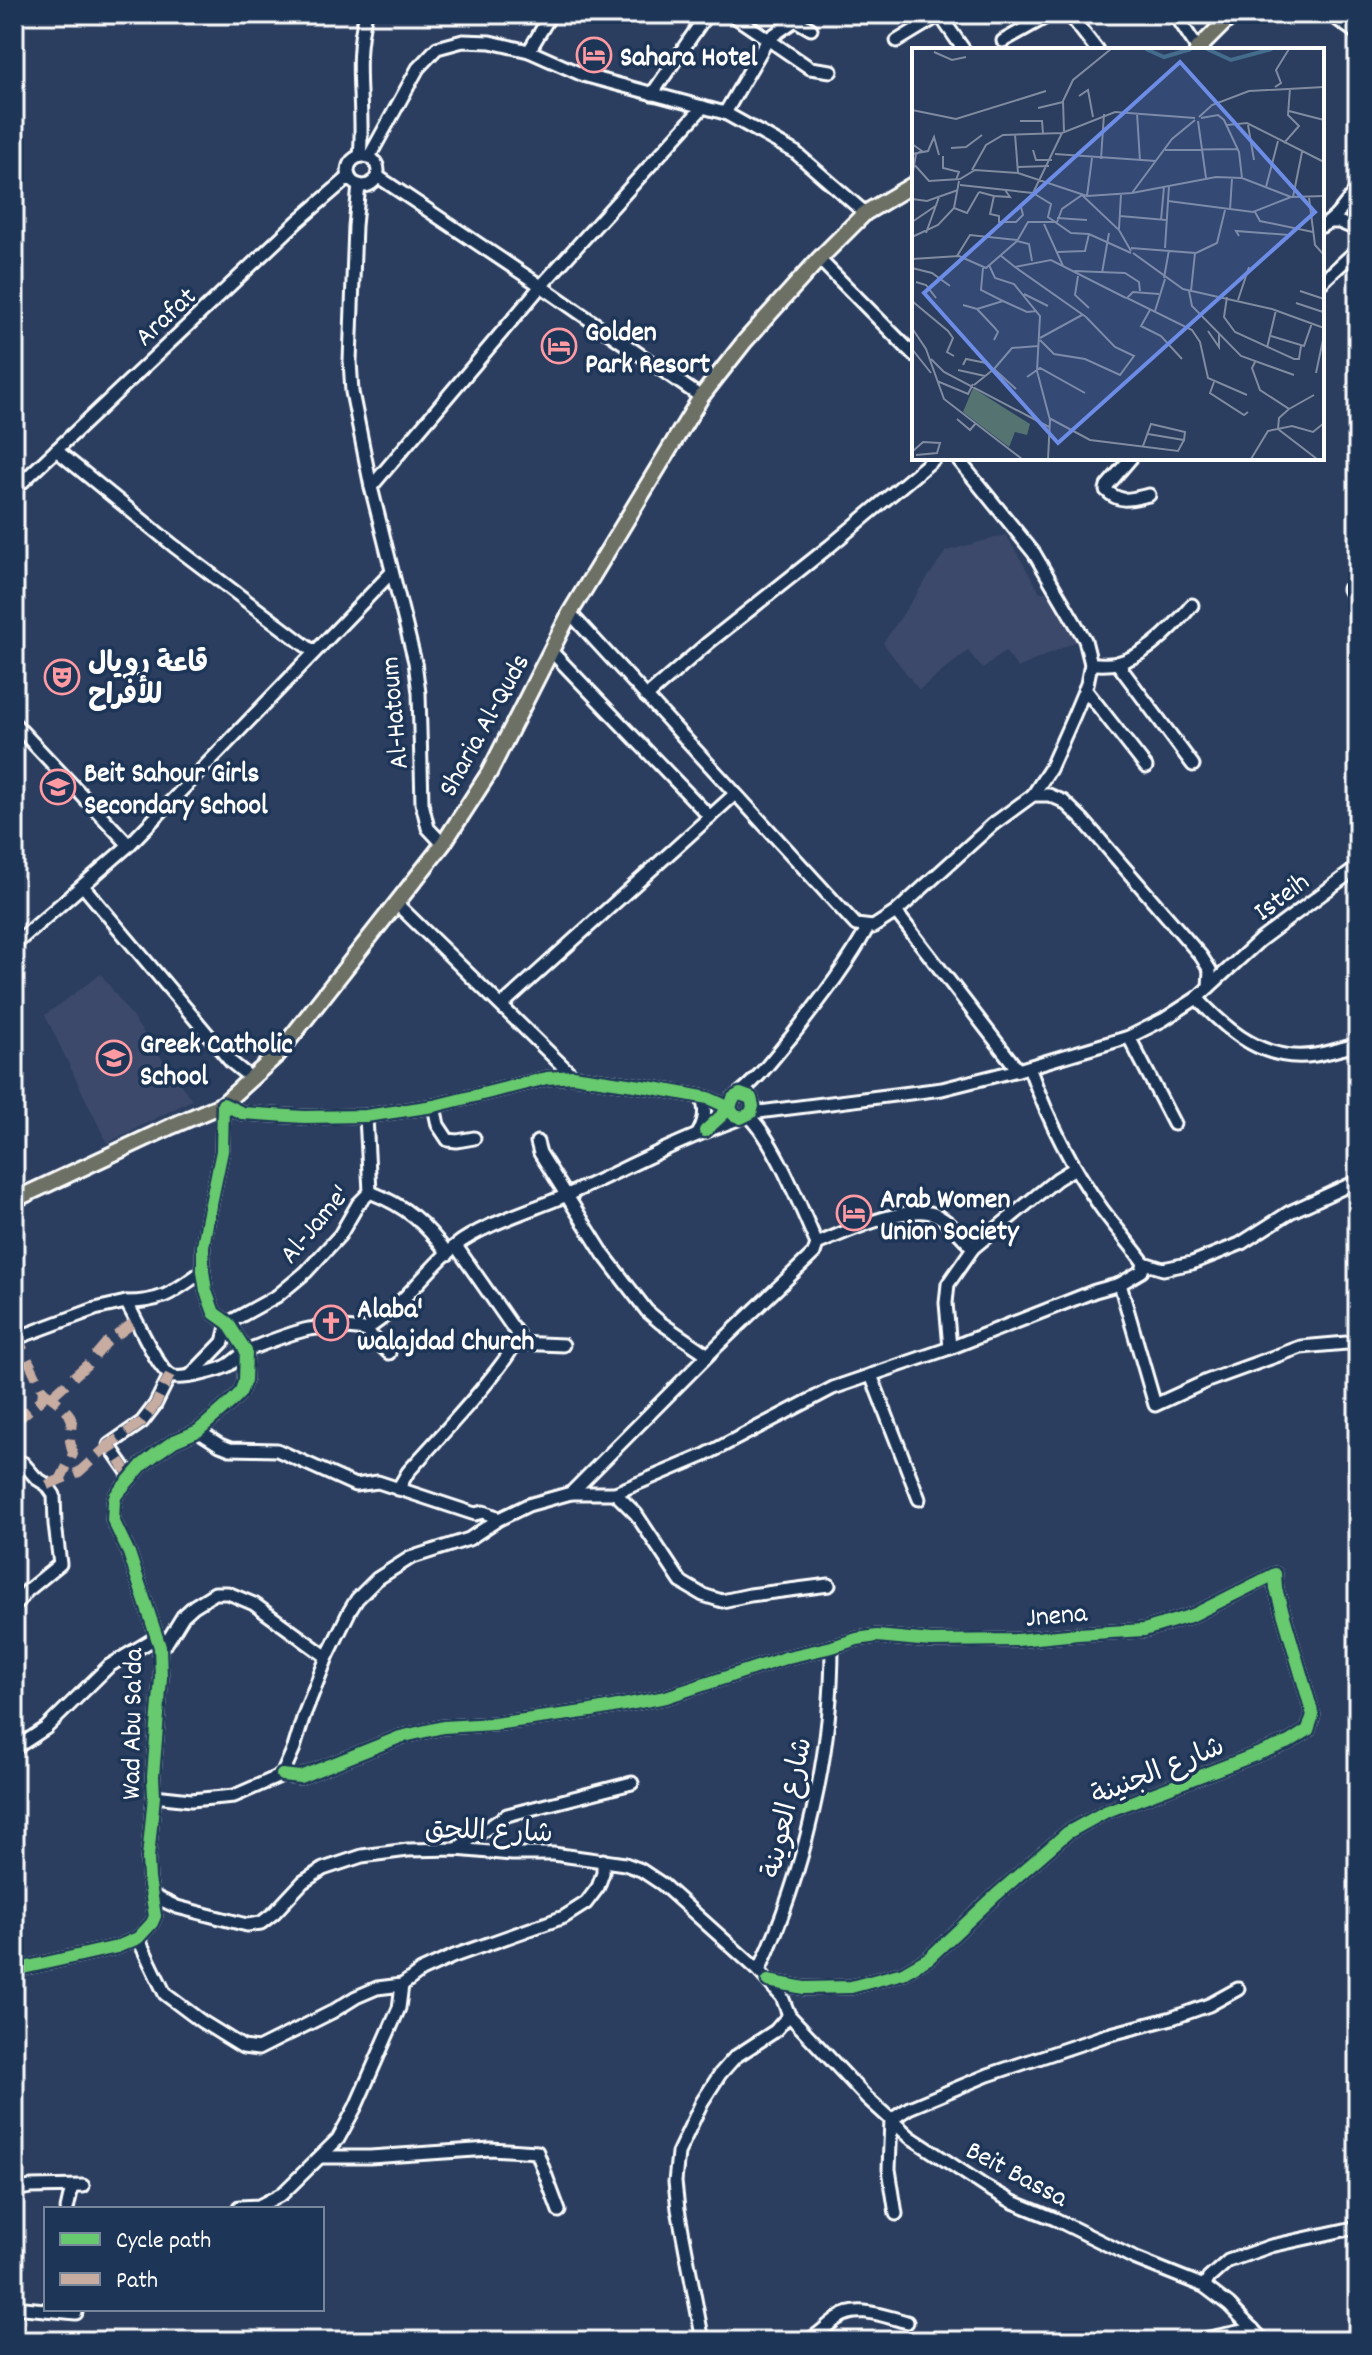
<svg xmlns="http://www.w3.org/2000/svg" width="1372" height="2355" viewBox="0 0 1372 2355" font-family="Dekko,'Playpen Sans Arabic',sans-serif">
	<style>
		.built { fill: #3c496a }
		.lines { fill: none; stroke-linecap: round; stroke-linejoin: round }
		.minor-casing { stroke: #fff; stroke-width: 17 }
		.major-casing { stroke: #fff; stroke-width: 20 }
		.minor { stroke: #1d3557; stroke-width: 11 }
		.major { stroke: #6c7065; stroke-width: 14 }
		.quiet { stroke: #c7aca2; stroke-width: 10; stroke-dasharray: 20 10; stroke-linecap: butt }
		.cycleway-casing { stroke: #1d3557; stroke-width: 17 }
		.cycleway { stroke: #67ca6e; stroke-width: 12 }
		.labels { text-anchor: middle; stroke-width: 7; stroke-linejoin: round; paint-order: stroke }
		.poi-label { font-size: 28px; font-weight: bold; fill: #fff; stroke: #1d3557; text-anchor: start }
		.street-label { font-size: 28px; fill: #fff; stroke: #1d3557 }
		.inset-river { fill: none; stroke: #446c8c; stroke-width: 4 }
		.inset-road { fill: none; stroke: #808ba0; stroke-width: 2 }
		.view { fill: #6c8ce6; fill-opacity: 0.15; stroke: #6c8ce6; stroke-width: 4 }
		.inset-edge { fill: none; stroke: #fff; stroke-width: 4 }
	</style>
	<rect width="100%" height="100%" fill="#2b3e60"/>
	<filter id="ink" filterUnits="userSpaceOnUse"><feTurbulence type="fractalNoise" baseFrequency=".0125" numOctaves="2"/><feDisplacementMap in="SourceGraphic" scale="16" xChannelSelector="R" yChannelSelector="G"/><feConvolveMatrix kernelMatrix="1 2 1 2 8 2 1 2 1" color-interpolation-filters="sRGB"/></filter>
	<g filter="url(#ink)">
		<g class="built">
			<polygon points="1006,535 1040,592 1046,592 1050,596 1077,641 1018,668 1005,651 983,669 968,651 919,690 883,643 946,551"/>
			<polygon points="101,974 192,1100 107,1143 45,1015"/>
		</g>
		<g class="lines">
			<g class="minor-casing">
				<g id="minor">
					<polyline points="731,14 810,68 831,71"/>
					<polyline points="939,14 964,50"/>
					<polyline points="1069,14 1097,50"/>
					<polyline points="1175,14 1198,49"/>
					<polyline points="1330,14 1358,34"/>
					<polyline points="897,41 940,15"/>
					<polyline points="1003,41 1051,14"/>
					<polyline points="529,51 551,14"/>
					<polyline points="652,94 707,14"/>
					<polyline points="725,113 768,39 795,20 811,29"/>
					<path d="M360 156C365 108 352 61 366 14"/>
					<circle cx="363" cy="171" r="15"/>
					<polyline points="369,157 418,68 437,48 463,41 490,42 529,51 583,75 725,113 795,152 865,213"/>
					<polyline points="377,176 541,286 701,397"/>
					<polyline points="359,185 355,226 350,361 352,392 371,487 415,662 419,693 422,803 428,828 443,844"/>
					<polyline points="1331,222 1339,222 1358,230"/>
					<path d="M1322 226C1339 218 1344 202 1358 190"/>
					<polyline points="819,259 914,355"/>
					<polyline points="1322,282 1358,249"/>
					<polyline points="56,450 174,546 314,652"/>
					<polyline points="957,458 1034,553 1085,640 1091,664 1087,684 1074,715 1050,769 1033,795"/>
					<path d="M1131 458 1107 486 1106 490C1120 504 1131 499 1149 495"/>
					<polyline points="371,487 541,286 703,107"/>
					<polyline points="14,490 298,221 349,177"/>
					<polyline points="1349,589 1358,606"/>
					<polyline points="570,613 856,925 873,927 896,912 992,825 1033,795 1049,795 1063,801 1084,821 1201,956 1210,970 1209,987"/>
					<polyline points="551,651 710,817"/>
					<polyline points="1117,663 1193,765"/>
					<path d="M1091 664C1099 664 1109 665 1117 663 1146 656 1174 627 1192 605"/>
					<polyline points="1085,689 1146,767"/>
					<polyline points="646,697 708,643 830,546 935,458"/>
					<polyline points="14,723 129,845"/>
					<polyline points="83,886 231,1062 252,1079"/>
					<polyline points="397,904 573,1076"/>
					<polyline points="896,912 1018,1070"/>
					<polyline points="14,945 129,845 391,573"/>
					<path d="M1197 998C1228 1032 1266 1063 1315 1055 1330 1053 1344 1047 1358 1045"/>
					<polyline points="502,1005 735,794"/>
					<polyline points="1129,1037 1174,1124"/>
					<path d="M1029 1067C1047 1117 1071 1166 1102 1209 1116 1228 1131 1245 1144 1263"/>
					<path d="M736 1096C758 1080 774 1057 792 1036 819 1001 847 966 868 927"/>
					<polyline points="434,1106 438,1125 448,1140 457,1141 474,1138"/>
					<polyline points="751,1113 942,1089 1018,1070 1129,1037 1163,1020 1197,998 1260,940 1358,867"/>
					<path d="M748 1115C775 1140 801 1209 817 1244"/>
					<polyline points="366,1116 370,1192"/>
					<path d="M698 1134C705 1121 707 1110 701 1097"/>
					<polyline points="537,1142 540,1153 604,1255 647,1311 661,1323 708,1355"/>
					<polyline points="1075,1168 1057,1179 973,1248 948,1284 946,1303 950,1348 1095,1291 1120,1284 1142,1271 1144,1263"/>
					<path d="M370 1192C406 1206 425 1223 448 1254"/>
					<polyline points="1144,1263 1163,1269 1192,1263 1240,1244 1290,1212 1358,1181"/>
					<polyline points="1120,1284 1155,1405 1207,1381 1301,1347 1358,1342"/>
					<path d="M126 1302C163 1302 173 1292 203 1271"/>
					<polyline points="365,1330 389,1353"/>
					<path d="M14 1339 95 1309 126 1302C137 1319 156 1367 171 1376 180 1381 222 1370 230 1364 237 1359 243 1353 250 1349 268 1342 290 1333 309 1329 328 1326 347 1328 365 1330 401 1309 424 1272 455 1246 481 1225 535 1209 567 1195 625 1169 681 1139 741 1118"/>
					<polyline points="517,1343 563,1345"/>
					<polyline points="871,1375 919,1499"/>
					<polyline points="190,1376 223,1342 228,1323 277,1296 306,1272 340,1235 358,1204 370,1192"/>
					<polyline points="198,1431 220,1445 230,1449 277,1450 355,1485 378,1482 475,1514 483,1512 494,1516 494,1522"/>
					<polyline points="14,1468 23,1463 36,1478 47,1485 54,1495 55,1524 60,1564 27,1591 14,1607"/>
					<polyline points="131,1477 109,1445 142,1422 155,1405 170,1375"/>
					<path d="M398 1489 408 1472C428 1449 516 1357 518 1335L456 1246"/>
					<path d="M571 1493 718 1345 814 1253 817 1244C843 1233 910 1202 936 1215 951 1222 962 1237 973 1248"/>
					<polyline points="615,1493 636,1514 681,1582 703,1595 722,1601 750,1595 829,1585"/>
					<polyline points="160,1647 167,1642 183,1616 194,1606 215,1593 228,1593 254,1604 327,1657"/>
					<polyline points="14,1749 46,1728 109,1666 157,1637"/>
					<polyline points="282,1775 300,1777 400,1737 443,1727 494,1724 591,1711 666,1697 788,1657 832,1647 857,1639 877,1636 931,1641 1017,1640 1078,1634 1144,1630 1193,1615 1275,1574 1276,1589 1313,1715 1308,1730 1289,1742 1105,1812 1067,1833 996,1895 929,1958 903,1973 851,1987 804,1988 768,1981"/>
					<polyline points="154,1796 191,1800 234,1796 282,1775 294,1748 304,1715 327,1657 349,1612 357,1599 377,1579 410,1558 469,1539 499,1519 528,1505 571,1493 615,1493 705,1455 833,1388 950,1348"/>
					<polyline points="456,1849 507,1815 632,1783"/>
					<polyline points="153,1896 177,1907 247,1925 261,1923 274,1913 303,1882 323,1869 362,1856 408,1850 456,1849 512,1854 553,1854 625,1864 641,1870 662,1884 759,1971 782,1997 789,2015 867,2098 910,2137 986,2187 1013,2202 1055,2219 1134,2258 1204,2286 1229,2305 1264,2341"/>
					<polyline points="138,1938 165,1994 201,2021 243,2047 258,2049 332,2012 356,1997 377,1988 402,1985 399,2008 356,2106 338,2139 282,2194 259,2206 239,2207"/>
					<path d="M759 1971C804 1873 832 1756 832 1647"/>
					<polyline points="14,1972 23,1968 117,1947 138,1938 152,1923 155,1916 149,1879 148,1858 154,1796 153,1776 161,1678 160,1647 129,1553 113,1520 114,1501 116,1495 142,1465 157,1453 174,1441 198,1431 231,1402 240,1393 245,1380 246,1351 228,1323 214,1313 206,1291 203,1271 203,1246 208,1218 222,1151 223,1104 242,1113 304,1117 366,1116 434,1106 547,1078 573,1076 648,1087 708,1098 730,1108 734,1115 741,1118 751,1113 753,1106 751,1098 740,1094 733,1098 730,1108 705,1131"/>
					<polyline points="402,1985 421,1971 454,1956 564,1917 586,1903 598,1887 603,1873 603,1860"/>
					<polyline points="322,2157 370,2157 490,2149 537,2152 559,2211"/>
					<polyline points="14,2190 31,2187 83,2186"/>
					<polyline points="67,2209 72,2187"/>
					<polyline points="896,2214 889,2169 891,2120 909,2108 988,2075 1107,2035 1172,2018 1209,2005 1238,1989"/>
					<polyline points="1204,2286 1209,2278 1228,2261 1271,2246 1358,2227"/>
					<polyline points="14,2307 76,2313"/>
					<polyline points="703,2341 678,2209 675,2182 678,2153 702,2102 720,2074 735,2057 775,2031 789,2015"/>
					<path d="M807 2341C819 2335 827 2325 838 2318 859 2304 885 2317 907 2322"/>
					<polyline points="1194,2341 1253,2329"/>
				</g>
			</g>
			<g class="major-casing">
				<g id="major">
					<polyline points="1197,50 1233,14"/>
					<polyline points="14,1200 172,1126 223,1104 278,1054 443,844 489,773 570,613 701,397 745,341 819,259 865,213 914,184"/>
				</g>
			</g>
			<use href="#minor" class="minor"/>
			<use href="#major" class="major"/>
			<g class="quiet">
				<polyline points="43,1391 60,1404 69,1414 72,1421 70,1441 73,1454 61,1478"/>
				<polyline points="51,1397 90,1362 106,1343 137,1320"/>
				<polyline points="14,1423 42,1399 43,1391 18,1339"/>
				<polyline points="131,1477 109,1445 142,1422 155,1405 170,1375"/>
				<polyline points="47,1485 79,1472 109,1445"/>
			</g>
			<g class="cycleway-casing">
				<g id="cycleway">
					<polyline points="282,1775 300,1777 400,1737 443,1727 494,1724 591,1711 666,1697 788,1657 832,1647 857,1639 877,1636 931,1641 1017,1640 1078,1634 1144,1630 1193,1615 1275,1574 1276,1589 1313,1715 1308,1730 1289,1742 1105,1812 1067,1833 996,1895 929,1958 903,1973 851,1987 804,1988 768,1981"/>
					<polyline points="14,1972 23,1968 117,1947 138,1938 152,1923 155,1916 149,1879 148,1858 154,1796 153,1776 161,1678 160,1647 129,1553 113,1520 114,1501 116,1495 142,1465 157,1453 174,1441 198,1431 231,1402 240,1393 245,1380 246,1351 228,1323 214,1313 206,1291 203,1271 203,1246 208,1218 222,1151 223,1104 242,1113 304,1117 366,1116 434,1106 547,1078 573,1076 648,1087 708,1098 730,1108 734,1115 741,1118 751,1113 753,1106 751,1098 740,1094 733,1098 730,1108 705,1131"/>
				</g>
			</g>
			<use href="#cycleway" class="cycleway"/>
		</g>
	</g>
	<defs>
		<g id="hotel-ring" transform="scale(1.8)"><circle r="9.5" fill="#1d3557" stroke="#ff9aa2" stroke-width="1.5"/><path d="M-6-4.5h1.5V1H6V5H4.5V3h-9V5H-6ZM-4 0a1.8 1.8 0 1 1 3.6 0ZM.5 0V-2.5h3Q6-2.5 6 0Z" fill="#ff9aa2"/></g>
		<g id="theatre-ring" transform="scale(1.8)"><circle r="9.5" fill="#1d3557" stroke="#ff9aa2" stroke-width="1.5"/><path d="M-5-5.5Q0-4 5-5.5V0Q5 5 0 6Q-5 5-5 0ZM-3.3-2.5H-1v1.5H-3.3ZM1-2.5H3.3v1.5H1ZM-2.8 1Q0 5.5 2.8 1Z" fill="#ff9aa2"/></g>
		<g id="school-ring" transform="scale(1.8)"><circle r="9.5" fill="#1d3557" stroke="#ff9aa2" stroke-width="1.5"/><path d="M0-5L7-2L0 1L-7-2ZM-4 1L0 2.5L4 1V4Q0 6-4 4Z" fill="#ff9aa2"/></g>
		<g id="church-ring" transform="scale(1.8)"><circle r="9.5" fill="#1d3557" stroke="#ff9aa2" stroke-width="1.5"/><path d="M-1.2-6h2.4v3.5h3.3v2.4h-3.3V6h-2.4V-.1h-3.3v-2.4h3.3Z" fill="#ff9aa2"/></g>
	</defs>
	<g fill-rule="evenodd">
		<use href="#hotel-ring" x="594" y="55"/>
		<use href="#hotel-ring" x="559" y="346"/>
		<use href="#theatre-ring" x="62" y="677"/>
		<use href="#school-ring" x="58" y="787"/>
		<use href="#school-ring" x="114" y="1058"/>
		<use href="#hotel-ring" x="854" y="1213"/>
		<use href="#church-ring" x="331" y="1323"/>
	</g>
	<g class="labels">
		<g class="poi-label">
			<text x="620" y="65">Sahara Hotel</text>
			<text x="585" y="340">Golden<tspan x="585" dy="32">Park Resort</tspan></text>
			<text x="88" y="671">قاعة رويال<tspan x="88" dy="32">للأفراح</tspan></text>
			<text x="84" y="781">Beit Sahour Girls<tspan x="84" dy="32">Secondary School</tspan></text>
			<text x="140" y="1052">Greek Catholic<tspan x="140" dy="32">School</tspan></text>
			<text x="880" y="1207">Arab Women<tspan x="880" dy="32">Union Society</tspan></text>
			<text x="357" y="1317">Alaba'<tspan x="357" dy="32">walajdad Church</tspan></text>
		</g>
		<g class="street-label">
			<text transform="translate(164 315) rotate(-43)" y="10">Arafat</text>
			<text transform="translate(392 713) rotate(-95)" y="10">Al-Hatoum</text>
			<text transform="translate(482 724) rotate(-61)" y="10">Sharia Al-Quds</text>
			<text transform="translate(1280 895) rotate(-37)" y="10">Isteih</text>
			<text transform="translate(313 1223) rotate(-50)" y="10">Al-Jame'</text>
			<text transform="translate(1056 1613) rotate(-5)" y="10">Jnena</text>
			<text transform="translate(130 1724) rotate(-89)" y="10">Wad Abu Sa'da</text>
			<text transform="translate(1157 1769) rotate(-22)" y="10">شارع الجنينة</text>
			<text transform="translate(785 1807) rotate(-77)" y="10">شارع العوينة</text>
			<text transform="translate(489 1829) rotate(2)" y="10">شارع اللحق</text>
			<text transform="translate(1018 2172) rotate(28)" y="10">Beit Bassa</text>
		</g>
	</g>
	<g transform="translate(912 48)">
		<rect width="412" height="412" fill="#2b3e60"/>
		<path d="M61 340 118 376 115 387 103 384 97 399 51 364Z" fill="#557371"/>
		<path class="inset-river" d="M234 1 252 9 279 1M295 1 319 12 360 1"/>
		<path class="inset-road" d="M22 4 40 12 54 9M363 39 369 35 364 22 377 1M167 48 176 42 181 69M126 60 151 54M0 62 44 71 134 43M377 63 412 72M225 65 228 113M287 69 300 57 337 43 412 39M289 70 306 67 312 72 327 104 330 130M108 73H130L131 85M286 73 294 130M315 77 335 75 412 114M336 77 342 112M152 83 151 53 161 32 199 1M103 86 106 125M372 95 387 78 376 67 378 40M0 96 10 103 4 106 0 129M39 100 54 99 70 87M121 102 124 112H140M253 102 326 101M0 106 16 103 22 89 27 107M143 106 244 113M31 108V120L47 124 44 132M189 111 192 66M0 114 17 133 48 131 63 122 106 125 175 148 220 145 304 129 330 130 379 149 412 148M106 119 137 118M60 122 74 97 91 87 150 85 203 64 283 70M48 137 121 145M354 139 366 93M67 144 82 148 78 166 87 168V174H104L111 167 109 159M121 145 139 156 136 169 159 185 177 186 219 205M121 145 150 85M220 145 260 91 283 72M82 148 98 149 93 142M175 148 180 110M381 149 390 104M397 150 403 197 412 207M0 151 15 153 46 142M256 153 341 164 379 149M42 160 55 165 67 144M318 162 320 130M343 164 348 173 401 184M208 168 254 172M145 170 175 172M249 172 252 139M0 174 25 157M145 174 150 161 170 147 207 182 219 203M132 176 151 218M207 181 209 146M14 185 27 149M327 188 324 183 377 187M0 189 26 177 42 160 47 133M105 193 117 196 120 213M219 200 283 205 279 243M253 200 257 138M145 204 173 203 177 186M221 205 271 241 360 261 412 280M284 205 305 195 313 162M88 207 103 219 139 212 214 250M45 208 58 187 105 192M0 211 47 208 74 220 105 193 116 174H145M77 217 83 230 102 236 128 268 125 323 138 372 136 411M103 219 174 269 203 299 222 308 208 327 173 311 142 306 128 292M0 220 20 225 38 238M162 223 213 225 227 234 228 243M190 225 197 185M166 228 163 247 177 260M252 230 257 202M4 234 14 237 24 250M277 243 280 258 329 308 382 327M388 243 412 251M112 246 136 258M247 246 221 244 215 250 280 282 288 294 296 330 335 347M315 249 312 269 323 284 382 311H387L389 298M326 252 337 219M0 253 36 283 41 290 35 304 42 308M91 253 115 264 125 263M384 255 411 264M51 257 65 261 82 279 86 284 82 292M65 261 91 253 69 242 71 220M238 262 229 278 249 288 270 311M243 263 253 231M0 280 14 301 32 351 110 411M296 283 307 299V286M359 288 392 298 400 275M128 290 170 267M355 300 364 262M0 301 19 325M19 311 32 324 137 379M343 314 340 320 348 342 377 361 367 370 366 381 405 411M51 317 54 311 74 315M46 322 73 328M404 325 412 287M115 329 128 320 173 345M25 333 56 346 61 336M302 334 298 345 332 367 336 364M62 337 82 321M104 341 82 321 100 300 126 298M377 361 402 347M137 370 178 392 266 403 272 392M45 371 58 382 64 375M231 398 239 376 273 384 272 392 236 386M1 403 11 394 28 395 25 405 4 407M339 411 356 383 380 378 401 384 412 375"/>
		<path class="view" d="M268 14 403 164 146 395 12 245Z"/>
		<rect width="412" height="412" class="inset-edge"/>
	</g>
	<rect width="1372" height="2355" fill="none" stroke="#1d3557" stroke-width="48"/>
	<rect x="24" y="24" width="1324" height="2307" fill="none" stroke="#fff" stroke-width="3" filter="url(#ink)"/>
	<rect x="44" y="2207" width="280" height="104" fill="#1d3557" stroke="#77869a" stroke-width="2"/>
	<rect x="60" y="2233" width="40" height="12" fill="#67ca6e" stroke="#77869a" stroke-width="2"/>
	<text x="116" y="2247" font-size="24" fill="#ffffff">Cycle path</text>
	<rect x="60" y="2273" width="40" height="12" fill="#c7aca2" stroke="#77869a" stroke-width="2"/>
	<text x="116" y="2287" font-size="24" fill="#ffffff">Path</text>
</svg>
